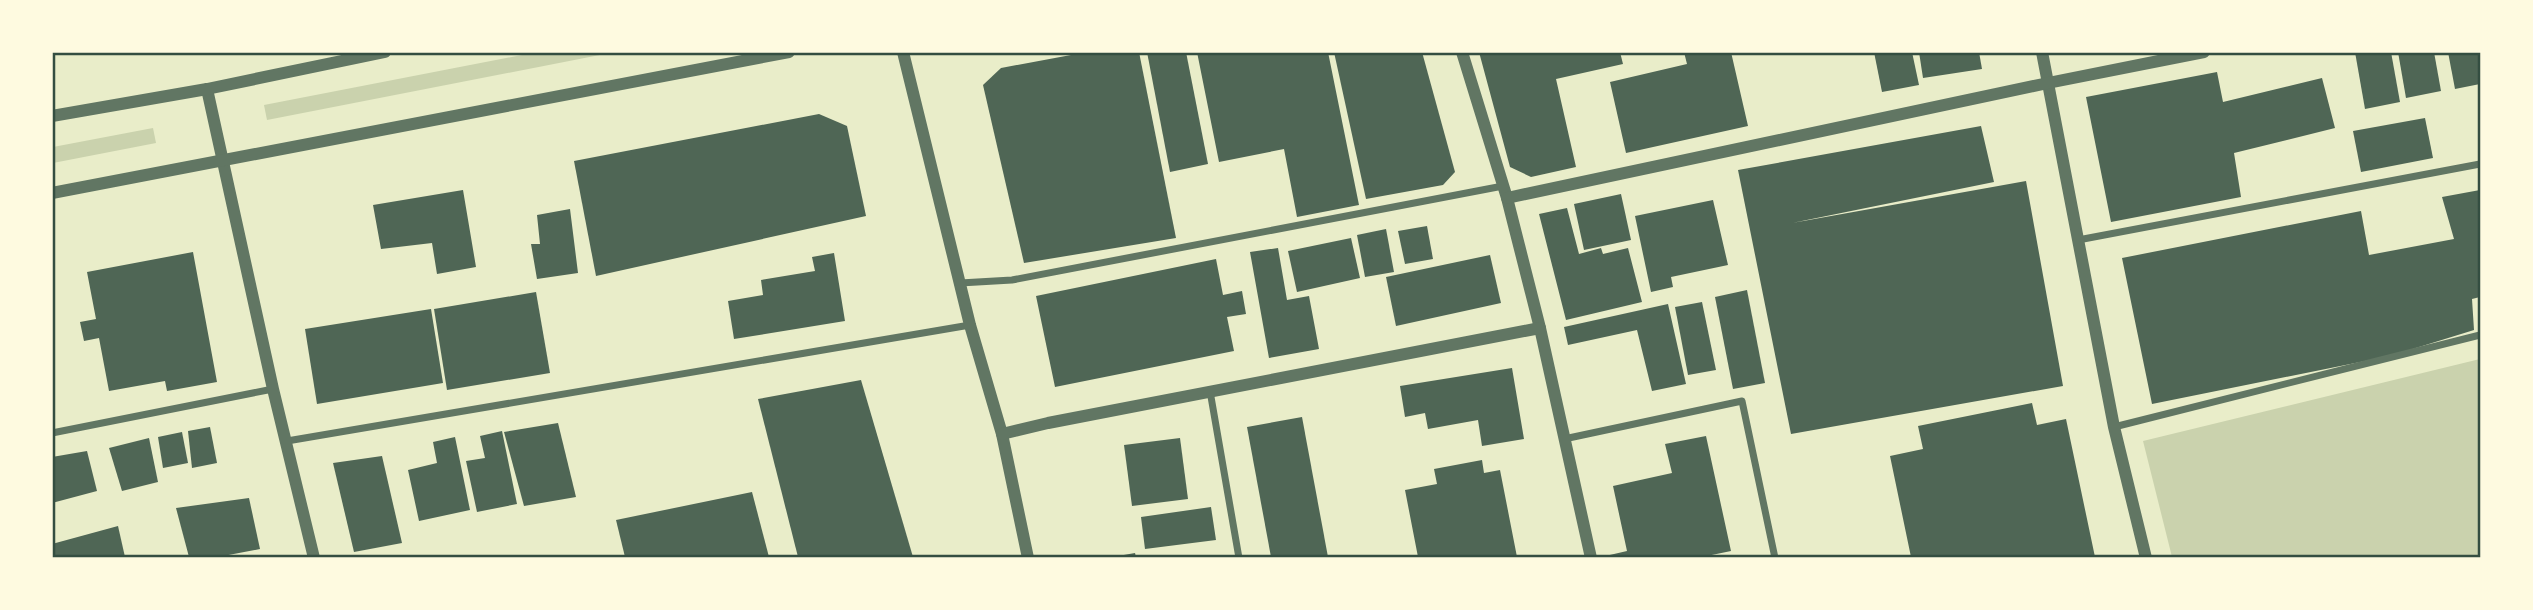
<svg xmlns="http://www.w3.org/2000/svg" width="2533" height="610" viewBox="0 0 2533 610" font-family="'Exo 2',sans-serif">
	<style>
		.green { fill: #cad2ad }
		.building { fill: #4f6655 }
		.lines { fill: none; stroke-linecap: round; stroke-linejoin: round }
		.minor { stroke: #617663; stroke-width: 7 }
		.tertiary { stroke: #617663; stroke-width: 12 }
		.neatline { fill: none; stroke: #344e41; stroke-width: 2.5 }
	</style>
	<rect width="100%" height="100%" fill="#e9edc9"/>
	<g class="green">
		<polygon points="532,53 610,53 267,120 264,105"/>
		<polygon points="153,128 156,143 53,163 53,147"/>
		<polygon points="2480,359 2480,557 2172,557 2143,441"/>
	</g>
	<g class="building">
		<polygon points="1087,52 1139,52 1176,238 1024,263 983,85 1001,68"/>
		<polygon points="1147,52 1186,52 1208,164 1170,172"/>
		<polygon points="1197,52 1328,52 1359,205 1297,217 1284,149 1219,162"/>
		<polygon points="1334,52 1422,52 1455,172 1443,185 1366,199"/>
		<polygon points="1479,52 1620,52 1623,64 1556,79 1576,167 1531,177 1510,167"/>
		<polygon points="1684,52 1731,52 1748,126 1626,153 1610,82 1687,64"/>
		<polygon points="1874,52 1912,52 1919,85 1882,92"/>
		<polygon points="1919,52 1979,52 1982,69 1923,78"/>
		<polygon points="2355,52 2391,52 2400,102 2365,109"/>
		<polygon points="2398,52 2434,52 2441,91 2406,98"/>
		<polygon points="2448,52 2480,52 2480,84 2455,89"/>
		<polygon points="2217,72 2223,102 2322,78 2335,128 2234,153 2241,197 2111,222 2086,97"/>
		<polygon points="819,114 847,126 866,216 596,276 574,161"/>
		<polygon points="2425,118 2433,158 2361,172 2353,131"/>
		<polygon points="1981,126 1994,182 1792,223 2026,181 2063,386 1791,434 1738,170"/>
		<polygon points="463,190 476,267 437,274 432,243 381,249 373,205"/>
		<polygon points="2480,190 2480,297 2472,299 2474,330 2390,356 2152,404 2122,258 2361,211 2369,255 2454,239 2442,197"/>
		<polygon points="1621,194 1631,240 1584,250 1574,204"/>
		<polygon points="1713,200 1728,265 1671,277 1673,287 1651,292 1635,216"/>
		<polygon points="1567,208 1579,254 1601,248 1603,254 1628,248 1642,302 1566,320 1539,214"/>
		<polygon points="570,209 578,273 537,279 531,244 540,244 537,215"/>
		<polygon points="1427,226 1433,259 1405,264 1398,231"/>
		<polygon points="1386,229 1394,272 1365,277 1357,235"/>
		<polygon points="1351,238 1360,278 1297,292 1288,251"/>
		<polygon points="1278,248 1287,300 1309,296 1319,349 1269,358 1250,252"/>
		<polygon points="193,252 217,382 167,391 165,381 109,391 99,338 84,341 80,322 96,319 87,272"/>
		<polygon points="834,253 845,321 734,339 728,301 763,295 761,280 815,271 812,257"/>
		<polygon points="1490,255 1501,303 1396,326 1386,277"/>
		<polygon points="1216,259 1223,295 1242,291 1246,314 1227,317 1234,351 1055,387 1036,296"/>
		<polygon points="1747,290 1765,383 1733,389 1715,297"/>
		<polygon points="536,292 550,373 447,390 434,309"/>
		<polygon points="1702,302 1716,370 1688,375 1675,307"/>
		<polygon points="1668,304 1686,384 1652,391 1637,330 1568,345 1564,327"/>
		<polygon points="431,309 443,383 317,404 305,329"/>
		<polygon points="1512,368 1524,439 1482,446 1478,420 1428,429 1425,413 1405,417 1400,386"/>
		<polygon points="861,380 913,557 798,557 758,399"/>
		<polygon points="2032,403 2037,425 2066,419 2095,557 1911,557 1890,456 1923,449 1918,426"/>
		<polygon points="1302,417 1328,557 1271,557 1247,427"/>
		<polygon points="558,423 576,497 524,506 504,432"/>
		<polygon points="210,427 217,463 192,468 188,431"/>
		<polygon points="502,431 517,504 477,512 466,461 485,458 480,436"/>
		<polygon points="182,432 188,463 163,468 158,437"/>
		<polygon points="1706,436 1731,551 1702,557 1601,557 1627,551 1613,486 1672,473 1665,444"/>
		<polygon points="455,437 470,510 419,521 408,470 437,463 433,442"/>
		<polygon points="149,438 158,482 122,491 109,448"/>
		<polygon points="1180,438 1188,499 1132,506 1124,445"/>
		<polygon points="87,451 97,491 52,503 52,457"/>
		<polygon points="382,456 402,543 354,552 333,463"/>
		<polygon points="1482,460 1484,473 1500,470 1517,557 1418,557 1405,490 1437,484 1434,469"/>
		<polygon points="752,492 769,557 625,557 616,520"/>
		<polygon points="249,498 260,549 218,557 189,557 176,508"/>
		<polygon points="1211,507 1216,540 1145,549 1141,517"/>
		<polygon points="118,526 125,557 52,557 52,544"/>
		<polygon points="1135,553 1136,557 1118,557 1118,556"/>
	</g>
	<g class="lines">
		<g class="minor">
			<polyline points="2078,240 2480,164"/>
			<polyline points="960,283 1012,280 1503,186"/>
			<polyline points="1210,391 1239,558"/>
			<polyline points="2114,427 2480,335"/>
			<polyline points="52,433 273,389"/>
			<polyline points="1564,439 1742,401 1775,558"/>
			<polyline points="287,441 970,325"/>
		</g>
		<g class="tertiary">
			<polyline points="903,52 970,325 1002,434 1028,558"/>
			<polyline points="1462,52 1507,198 1540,328 1591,558"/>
			<polyline points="2042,52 2114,427 2146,558"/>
			<polyline points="207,89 273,389 314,558"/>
			<polyline points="52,116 207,89 385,52"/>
			<polyline points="52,193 789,52"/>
			<polyline points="1507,198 2048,83 2204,52"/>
			<polyline points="1002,434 1048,423 1540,328"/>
		</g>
	</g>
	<rect width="2533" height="610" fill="none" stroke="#fefae0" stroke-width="108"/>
	<rect x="54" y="54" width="2425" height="502" class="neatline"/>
</svg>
